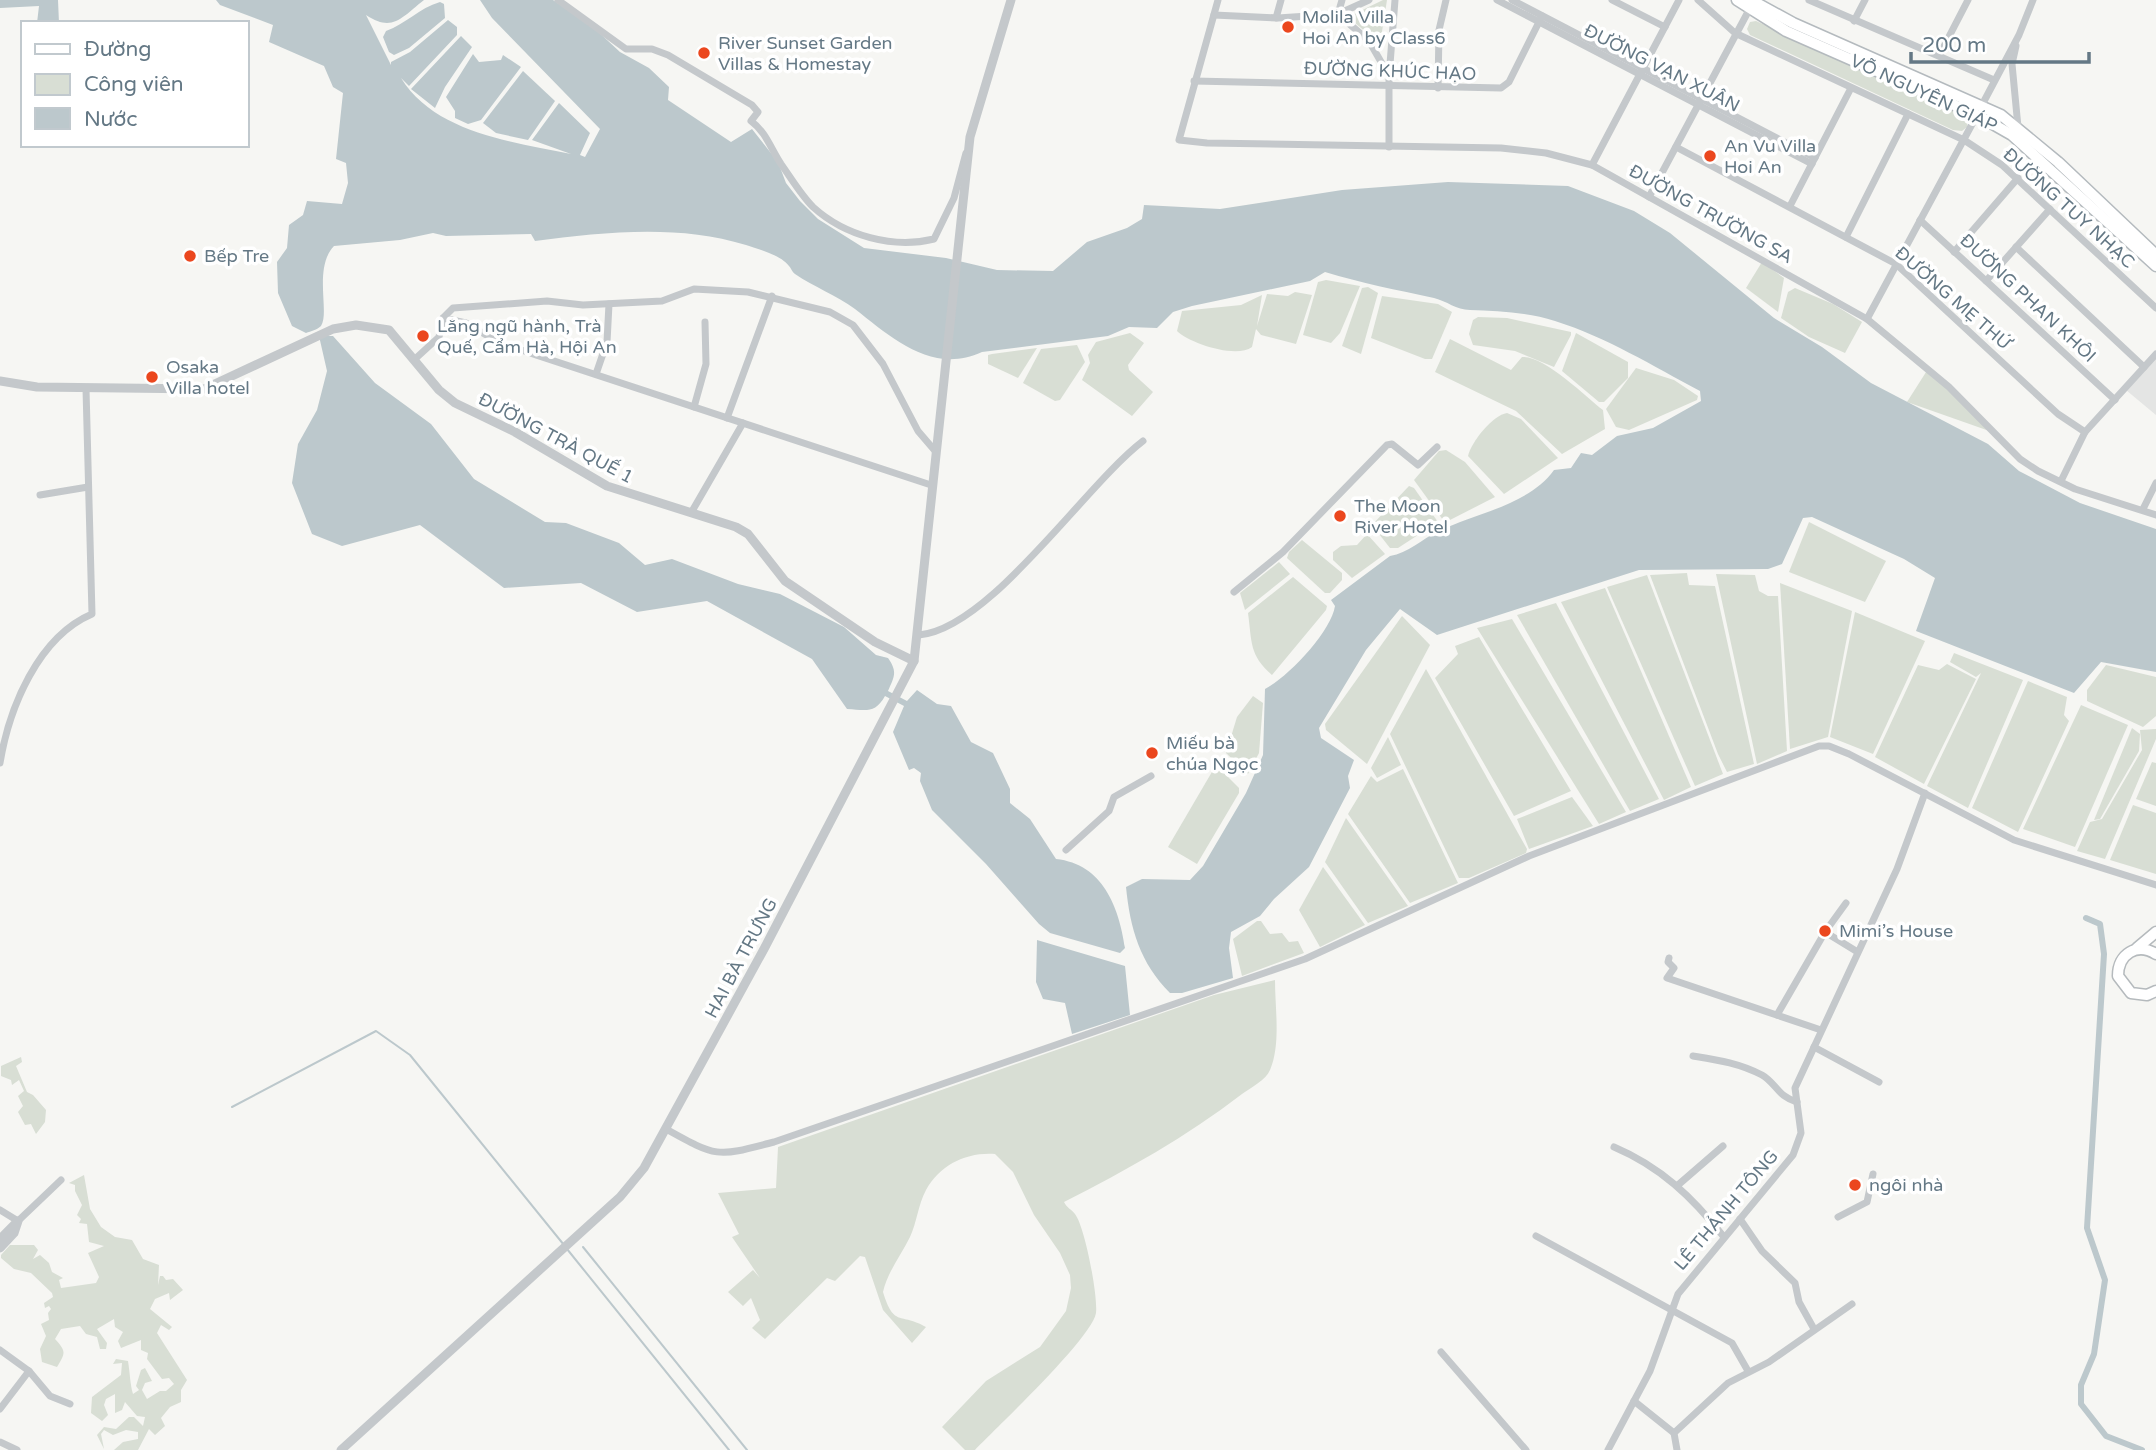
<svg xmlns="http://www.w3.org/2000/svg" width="2156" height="1450" viewBox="0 0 2156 1450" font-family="'Varela Round',sans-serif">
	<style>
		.built { fill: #e4e5e4 }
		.green { fill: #d8ded4 }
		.water { fill: #bcc8cc }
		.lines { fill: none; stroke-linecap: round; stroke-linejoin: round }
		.stream { stroke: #bcc8cc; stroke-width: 2 }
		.canal { stroke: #bcc8cc; stroke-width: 6 }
		.secondary-casing { stroke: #b4babe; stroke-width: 13 }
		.primary-casing { stroke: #b5babd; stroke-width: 13 }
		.minor { stroke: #c4c8cb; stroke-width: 7 }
		.tertiary { stroke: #c4c8cb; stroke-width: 9 }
		.secondary { stroke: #fff; stroke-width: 10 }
		.primary { stroke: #fff; stroke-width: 10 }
		.poi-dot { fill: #eb471e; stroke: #fff; stroke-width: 2.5 }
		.labels { text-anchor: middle; stroke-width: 7; stroke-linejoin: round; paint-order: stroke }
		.poi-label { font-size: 18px; fill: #647885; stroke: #fff; text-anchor: start }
		.street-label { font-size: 18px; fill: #647885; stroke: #fff }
	</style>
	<rect width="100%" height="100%" fill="#f6f6f3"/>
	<polygon class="built" points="2156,356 2156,415 2126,390"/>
	<g class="green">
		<polygon points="1383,0 1387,0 1380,44 1348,17"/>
		<polygon points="1756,21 1963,113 1968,119 1967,127 1962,131 1953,130 1750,35 1747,29 1750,22"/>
		<polygon points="1762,262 1784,278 1778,312 1746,288"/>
		<polygon points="1326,280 1360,286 1340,333 1331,343 1303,335 1318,282"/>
		<polygon points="1368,287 1378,293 1361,354 1342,346 1362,288"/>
		<polygon points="1795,288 1833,304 1862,322 1845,353 1809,337 1781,318 1788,292"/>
		<path d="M1295 292 1312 295 1296 344 1261 335 1256 329 1252 347C1236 359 1189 343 1177 331L1182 311 1241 305 1262 295 1257 326 1267 294 1288 296Z"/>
		<polygon points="1382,296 1438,304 1452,312 1432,359 1425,359 1371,338"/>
		<polygon points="1478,317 1507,318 1571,332 1571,335 1554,367 1515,351 1473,345 1469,334 1473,320"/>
		<polygon points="1130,333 1144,343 1128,365 1129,370 1153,392 1132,416 1082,380 1090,363 1088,355 1096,342"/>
		<polygon points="1576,333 1628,362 1628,378 1604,402 1599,402 1562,371"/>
		<path d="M1450 339 1511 370 1522 357C1544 355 1586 397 1603 410L1605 429 1562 454 1516 411 1435 372Z"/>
		<polygon points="1077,345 1085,362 1060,400 1055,401 1023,383 1041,349"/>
		<polygon points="1037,348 1018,378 988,364 988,355 992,354"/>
		<polygon points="1636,368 1674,380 1698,396 1697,400 1629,430 1616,427 1606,409"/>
		<polygon points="1928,369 1995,433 1907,402"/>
		<path d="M1507 413 1521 419 1558 458 1504 494 1468 456C1471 442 1493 415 1507 413Z"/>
		<polygon points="1446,450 1465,462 1495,497 1448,521 1443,520 1414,480 1439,451"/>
		<polygon points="1409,486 1414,488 1438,522 1398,548 1390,548 1372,525"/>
		<polygon points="1809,522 1886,561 1865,602 1789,572"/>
		<polygon points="1367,534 1385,554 1352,578 1333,560 1333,552 1341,546 1357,545"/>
		<polygon points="1302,540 1342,573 1342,580 1330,593 1325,593 1287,558 1289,552"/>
		<polygon points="1279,562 1290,574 1245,610 1240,593"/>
		<polygon points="1687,573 1689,585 1715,586 1754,764 1727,772 1718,754 1650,575"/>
		<polygon points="1716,574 1755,575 1759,591 1768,596 1778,596 1787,751 1757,764"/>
		<polygon points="1647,575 1723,774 1695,786 1607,587"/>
		<path d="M1293 577 1327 606 1326 610 1272 675C1249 655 1252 642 1248 613Z"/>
		<polygon points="1780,583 1852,611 1828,737 1790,749"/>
		<polygon points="1605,588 1691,787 1664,800 1561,602"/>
		<polygon points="1556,603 1659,799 1630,811 1517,615"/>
		<polygon points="1855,612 1925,641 1873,754 1830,737"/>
		<polygon points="1402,616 1430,645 1367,764 1326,730 1325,724"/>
		<polygon points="1512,619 1626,812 1599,824 1477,628"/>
		<polygon points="1479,637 1571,791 1514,816 1435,678 1458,654 1455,646"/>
		<polygon points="1954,653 2023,680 1968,808 1927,786 1981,673 1976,677 1950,662"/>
		<polygon points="1947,664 1976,679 1924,784 1875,757 1918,665 1939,670"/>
		<polygon points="2106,665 2156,677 2156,716 2143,727 2087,701 2087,690"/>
		<polygon points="1426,669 1527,849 1526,853 1469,878 1459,878 1390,734"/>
		<polygon points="2028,681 2067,697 2064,715 2069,721 2018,832 1972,808"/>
		<polygon points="1253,696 1263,703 1259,753 1248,774 1226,753 1237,717"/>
		<polygon points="2081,705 2128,725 2075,847 2023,829"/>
		<polygon points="2132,728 2140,734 2139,751 2100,819 2094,820"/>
		<polygon points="2156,729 2156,739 2105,859 2077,851 2090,822 2102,819 2142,750 2140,730"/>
		<polygon points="1388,737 1401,765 1377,778 1371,768"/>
		<polygon points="2152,762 2156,763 2156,806 2136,799"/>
		<polygon points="1216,765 1239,788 1239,793 1197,864 1168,847"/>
		<polygon points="1403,769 1458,883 1410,903 1348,814 1371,776 1377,782"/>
		<polygon points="1572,797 1593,826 1529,849 1517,819"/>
		<polygon points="2133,805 2156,813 2156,874 2110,860"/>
		<polygon points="1346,818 1408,906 1368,923 1325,862"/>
		<polygon points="1323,867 1365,925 1320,947 1299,910"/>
		<polygon points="1257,921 1261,921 1270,934 1282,933 1289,942 1298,941 1304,953 1242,976 1233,939"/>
		<path d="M1275 980C1275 1009 1281 1044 1270 1070 1266 1080 1250 1088 1242 1094 1186 1137 1127 1170 1064 1202 1067 1208 1071 1209 1075 1214 1085 1227 1098 1296 1096 1313 1092 1338 997 1427 975 1450H965L942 1427 986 1381 1040 1347 1066 1311 1071 1288 1070 1275 1060 1253 1034 1215 1013 1172 995 1154C966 1152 940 1165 926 1190 918 1205 917 1222 910 1237 901 1255 887 1273 883 1292 894 1328 900 1312 926 1327L912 1343 883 1310 865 1257 860 1256 835 1281 827 1278 765 1339 752 1328 760 1320 751 1298 743 1306 728 1292 753 1270 760 1278 732 1237 739 1234 718 1193 776 1188 778 1147 1214 995Z"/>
		<polygon points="21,1057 22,1062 16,1066 27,1092 33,1095 46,1110 45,1122 36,1134 31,1124 25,1125 18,1112 23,1106 18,1096 24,1091 19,1080 12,1085 11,1080 1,1076 1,1066"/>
		<path d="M84 1175 90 1209 101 1227 115 1237 132 1240 143 1259 159 1265 158 1285 160 1276H163L166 1280 173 1279 183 1290 170 1300 169 1293 155 1299 150 1309 172 1327 169 1330 161 1325 157 1333 187 1380 181 1390V1402L170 1407 161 1418 165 1426 155 1435 149 1429 138 1450H114L123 1442 138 1439V1432L126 1430 113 1435 104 1430 101 1434 104 1449 97 1435 104 1427 116 1429 129 1417H134L143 1426 145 1417 137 1416 125 1402 122 1410 115 1413V1394L106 1399 104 1405 108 1415 102 1421 91 1413 92 1397 121 1375 122 1363 113 1364 116 1359 128 1361C130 1373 130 1384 133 1394L139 1390 136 1386 141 1370 145 1368 152 1381 145 1383 142 1390 147 1399 160 1391H166L174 1384 169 1378 162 1379 147 1359 148 1353 141 1350V1340L121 1348 118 1341 123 1332 115 1327 114 1319 97 1329 107 1343 106 1349H100L97 1337 86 1334 80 1326 61 1329 55 1339C67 1352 65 1353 57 1367L42 1362 40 1349 46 1336 41 1324 49 1320 48 1313 51 1309 49 1306 45 1308 44 1303 53 1297 52 1293 31 1273 14 1269 1 1258V1255L10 1245H34L38 1250 33 1259 40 1255 49 1263 52 1272 63 1278 59 1280 61 1288 96 1283 99 1277 88 1253 104 1246 89 1242 87 1224 79 1223 81 1219 77 1215 82 1205 75 1191V1185L69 1183Z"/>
	</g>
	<g class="water">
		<polygon points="0,0 58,0 59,23 37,23 39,6 0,8"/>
		<path d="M216 0H424C402 17 393 33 366 15L391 65V62L410 52 448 20 457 27V35L409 86 401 78C435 133 513 142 571 154L532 140 559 103 590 133 580 155 585 157 600 129 492 18 480 0H553L593 27 620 52 649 68 669 87 668 100 731 142 752 129 778 162 786 183 800 201 818 219 864 248 946 258 997 270 1053 271 1087 242 1127 228 1142 219 1144 205 1220 209 1342 190 1448 182 1568 186 1634 211 1670 233 1774 318 1822 347 1871 383 1988 444 2019 471 2080 503 2156 529V672L2101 662 2074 693 1916 631 1935 578 1904 559 1812 517 1803 518 1782 564 1768 569 1639 570 1437 635 1400 609 1366 650 1319 728 1321 738 1354 760 1348 776 1350 788 1309 867 1274 899 1260 916 1231 932 1229 948 1233 978 1182 993H1170C1140 963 1130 928 1126 887L1142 879 1190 880 1203 866 1246 793 1263 755 1265 689C1288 677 1331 632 1335 606L1331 600 1390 556C1408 553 1422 539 1439 531 1476 513 1529 505 1554 470L1571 468 1581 453 1592 455 1617 436 1653 428 1701 401 1700 391C1653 366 1606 337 1555 321 1527 312 1497 311 1470 310 1456 310 1447 301 1434 298 1397 290 1361 283 1325 272L1310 281 1192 306 1173 312 1157 328 1129 327 1108 336 982 352C932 375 892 338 855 309 836 295 814 287 795 274 792 272 791 268 789 266 781 255 758 249 746 245 678 224 604 232 535 241L531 234 446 236 433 233 400 240 334 246C313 268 330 313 321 326 317 330 311 331 306 333L292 326 278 293 277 262 287 248 289 225 303 215 307 201 342 204 348 183 346 163 336 159 343 93 333 87 324 66 269 42 273 25 220 5Z"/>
		<path d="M440 2 444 4 445 18 409 48 394 55 389 52 383 37 386 31C406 24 419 8 440 2Z"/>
		<polygon points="461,36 472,47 445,87 435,108 411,89"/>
		<polygon points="473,54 479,62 501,60 503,55 521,67 481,120 468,124 455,118 455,111 446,97"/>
		<polygon points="523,71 555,101 528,140 496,133 483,123"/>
		<path d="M319 336H333L375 383 431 424 474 479 545 522 566 523 619 543 645 565 672 559 738 584 780 594 844 627 876 655 888 658C898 672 894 677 888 691L907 701 917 690 937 704 951 706 971 742 993 753 1010 789V803L1030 819 1056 859C1103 864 1119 907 1125 948L1120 953 1050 933 1039 924 986 864 932 810 920 781 921 773 914 768 909 770 893 732 904 706 885 696C875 714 866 710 847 709L812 659 707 601 637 612 581 583 504 588 420 525 342 546 312 534 292 483 298 444 317 410 327 371Z"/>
		<polygon points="1037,940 1125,966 1130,1015 1072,1034 1065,1003 1043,999 1036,982"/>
	</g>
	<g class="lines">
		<g class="stream">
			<polyline points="232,1107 376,1031 410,1055 564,1245"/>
			<polyline points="583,1247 747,1450"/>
			<polyline points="567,1249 729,1450"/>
		</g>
		<polyline class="canal" points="2086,918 2100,924 2104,954 2087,1228 2105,1280 2094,1354 2081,1385 2081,1404 2106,1436 2142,1450"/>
		<g class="secondary-casing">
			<g id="secondary">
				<polyline points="1737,0 1786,31 1977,115 2012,135 2156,266"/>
				<polyline points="1751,0 1793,23 2001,115 2058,162 2156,255"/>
			</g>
		</g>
		<g class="primary-casing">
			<g id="primary">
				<polyline points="2137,948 2156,932"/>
				<path d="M2156 954C2137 942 2118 954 2118 976L2131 993 2147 995 2156 991"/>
			</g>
		</g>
		<g class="minor">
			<path d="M558 0 626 49H652L668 55 752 105 758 112 751 121C766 132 771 149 781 164 791 178 801 195 813 207 845 236 893 249 934 239L954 198 966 153"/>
			<polyline points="1218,0 1179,140 1207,143 1501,148 1546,153 1592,165 1867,319 1949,387 2020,459 2038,471 2075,489 2156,515"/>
			<polyline points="1342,0 1338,14 1369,41 1388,74"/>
			<polyline points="1497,0 1812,164"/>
			<polyline points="1512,0 1815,158"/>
			<polyline points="1612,0 1665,27"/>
			<polyline points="1698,0 1735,33 1964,140 2002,165 2156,308"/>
			<polyline points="1809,0 1994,80"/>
			<polyline points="1214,15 1278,18 1338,14 1369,0"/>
			<polyline points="1276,18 1281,0"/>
			<polyline points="1854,21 1865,0"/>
			<polyline points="2016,46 2012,64 2018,127"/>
			<polyline points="1940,54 1968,0"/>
			<polyline points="1194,81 1501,88 1509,82 1542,16"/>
			<polyline points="1438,88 1439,30 1446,0"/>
			<polyline points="1982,105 2019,35 2033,0"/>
			<polyline points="1389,147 1389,77 1395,0"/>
			<polyline points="1676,147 1896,264 2058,414 2085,432"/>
			<polyline points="1592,165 1679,0"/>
			<polyline points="1649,197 1749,10"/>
			<polyline points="1790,206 1851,88"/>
			<polyline points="1920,220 2115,400"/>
			<polyline points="1846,237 1908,114"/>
			<polyline points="2016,247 2144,367"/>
			<polyline points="1954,252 2018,178"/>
			<polyline points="1986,281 2050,209"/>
			<polyline points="443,318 466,323 498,342 536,355 931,485"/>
			<polyline points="1867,319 1977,115"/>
			<polyline points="415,359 439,337 443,318 453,308 547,301 583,305 662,301 694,289 748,292 830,312 853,325 883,364 918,431 936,452"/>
			<polyline points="596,374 607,342 609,304"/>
			<polyline points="694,407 706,364 705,322"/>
			<polyline points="727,418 772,296"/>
			<polyline points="2061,481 2085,432 2156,354"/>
			<polyline points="40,495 88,487"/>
			<polyline points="2143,509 2156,483"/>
			<polyline points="691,513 743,423"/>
			<polyline points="1234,592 1283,552 1387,445 1392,444 1418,465 1437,447"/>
			<path d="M919 635C990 629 1085 485 1143 441"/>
			<path d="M0 763C9 708 38 637 92 614L86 389"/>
			<polyline points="1066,850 1109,811 1114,797 1151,776"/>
			<polyline points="1825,932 1856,951"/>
			<polyline points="1669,958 1668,962 1674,968 1667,978 1821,1030"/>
			<polyline points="1777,1015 1825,932 1846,903"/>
			<polyline points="1814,1047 1879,1082"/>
			<path d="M1693 1056C1718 1060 1739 1063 1762 1075 1776 1083 1778 1097 1797 1102"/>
			<path d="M666 1129C718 1158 717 1157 774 1142L1305 959 1529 856 1819 746H1829L1849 754 2014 840 2156 885"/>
			<path d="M1614 1147C1661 1167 1692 1197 1724 1237"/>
			<polyline points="1678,1185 1723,1146"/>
			<polyline points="0,1210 18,1221 61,1180"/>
			<polyline points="1838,1217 1867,1202 1873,1174"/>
			<polyline points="1740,1219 1762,1251 1795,1283 1799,1302 1814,1329"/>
			<polyline points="1536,1236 1732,1343 1748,1371"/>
			<polyline points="0,1350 29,1371 50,1396 70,1404"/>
			<polyline points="1441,1352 1526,1450"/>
			<polyline points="1634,1401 1674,1433"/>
			<polyline points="0,1409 29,1371"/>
			<polyline points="0,1442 17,1450"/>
			<polyline points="1608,1450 1650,1371 1678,1294 1793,1155 1801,1133 1795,1088 1897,869 1925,793"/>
			<polyline points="1677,1450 1674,1433 1728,1383 1769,1362 1852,1304"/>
		</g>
		<g class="tertiary">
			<polyline points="0,381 37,387 204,389 333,329 356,325 389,330 439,390 455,403 515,432 607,486 736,527 748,534 785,581 875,642 914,661"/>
			<polyline points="0,1239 18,1221 14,1233 0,1248"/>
			<polyline points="341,1450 620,1197 644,1168 764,949 914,661 970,137 1011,0"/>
		</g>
		<use href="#secondary" class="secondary"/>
		<use href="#primary" class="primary"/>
	</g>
	<g class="poi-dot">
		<circle cx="1288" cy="27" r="7"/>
		<circle cx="704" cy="53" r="7"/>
		<circle cx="1710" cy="156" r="7"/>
		<circle cx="190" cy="256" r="7"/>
		<circle cx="423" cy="336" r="7"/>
		<circle cx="152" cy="377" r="7"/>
		<circle cx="1340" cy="516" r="7"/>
		<circle cx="1152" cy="753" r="7"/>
		<circle cx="1825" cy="931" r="7"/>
		<circle cx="1855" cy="1185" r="7"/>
	</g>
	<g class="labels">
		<g class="poi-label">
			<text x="1302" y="23">Molila Villa<tspan x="1302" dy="21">Hoi An by Class6</tspan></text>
			<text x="718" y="49">River Sunset Garden<tspan x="718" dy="21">Villas &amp; Homestay</tspan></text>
			<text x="1724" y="152">An Vu Villa<tspan x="1724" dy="21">Hoi An</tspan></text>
			<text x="204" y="262">Bếp Tre</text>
			<text x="437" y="332">Lăng ngũ hành, Trà<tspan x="437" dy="21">Quế, Cẩm Hà, Hội An</tspan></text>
			<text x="166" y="373">Osaka<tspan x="166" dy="21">Villa hotel</tspan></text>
			<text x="1354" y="512">The Moon<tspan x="1354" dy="21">River Hotel</tspan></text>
			<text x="1166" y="749">Miếu bà<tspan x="1166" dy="21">chúa Ngọc</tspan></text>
			<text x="1839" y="937">Mimi’s House</text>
			<text x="1869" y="1191">ngôi nhà</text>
		</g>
		<g class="street-label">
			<text transform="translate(1662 68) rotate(27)" y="6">ĐƯỜNG VẠN XUÂN</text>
			<text transform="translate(1390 71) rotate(2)" y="6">ĐƯỜNG KHÚC HẠO</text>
			<text transform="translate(1924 93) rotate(25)" y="6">VÕ NGUYÊN GIÁP</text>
			<text transform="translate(2069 208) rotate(42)" y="6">ĐƯỜNG TUY NHẠC</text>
			<text transform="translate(1711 214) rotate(29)" y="6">ĐƯỜNG TRƯỜNG SA</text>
			<text transform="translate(1953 298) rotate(41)" y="6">ĐƯỜNG MẸ THỨ</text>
			<text transform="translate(2028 298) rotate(43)" y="6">ĐƯỜNG PHAN KHÔI</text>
			<text transform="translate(556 438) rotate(28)" y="6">ĐƯỜNG TRÀ QUẾ 1</text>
			<text transform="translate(741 958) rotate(-62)" y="6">HAI BÀ TRƯNG</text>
			<text transform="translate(1726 1210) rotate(-50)" y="6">LÊ THÁNH TÔNG</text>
		</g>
	</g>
	<rect x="21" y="21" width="228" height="126" fill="#ffffff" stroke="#c1c9ce" stroke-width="2"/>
	<rect x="35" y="44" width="35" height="10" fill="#ffffff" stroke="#c1c9ce" stroke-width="2"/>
	<text x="84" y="56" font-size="21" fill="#647885">Đường</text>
	<rect x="35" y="74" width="35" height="21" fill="#d8ded4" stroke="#c1c9ce" stroke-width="2"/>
	<text x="84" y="91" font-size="21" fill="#647885">Công viên</text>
	<rect x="35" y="108" width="35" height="21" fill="#bcc8cc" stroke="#c1c9ce" stroke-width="2"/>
	<text x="84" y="126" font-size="21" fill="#647885">Nước</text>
	<path d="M1911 52v10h178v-10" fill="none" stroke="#647885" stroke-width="3.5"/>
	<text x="1922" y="52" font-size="21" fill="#647885" stroke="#ffffff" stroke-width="5" paint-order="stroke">200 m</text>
</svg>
